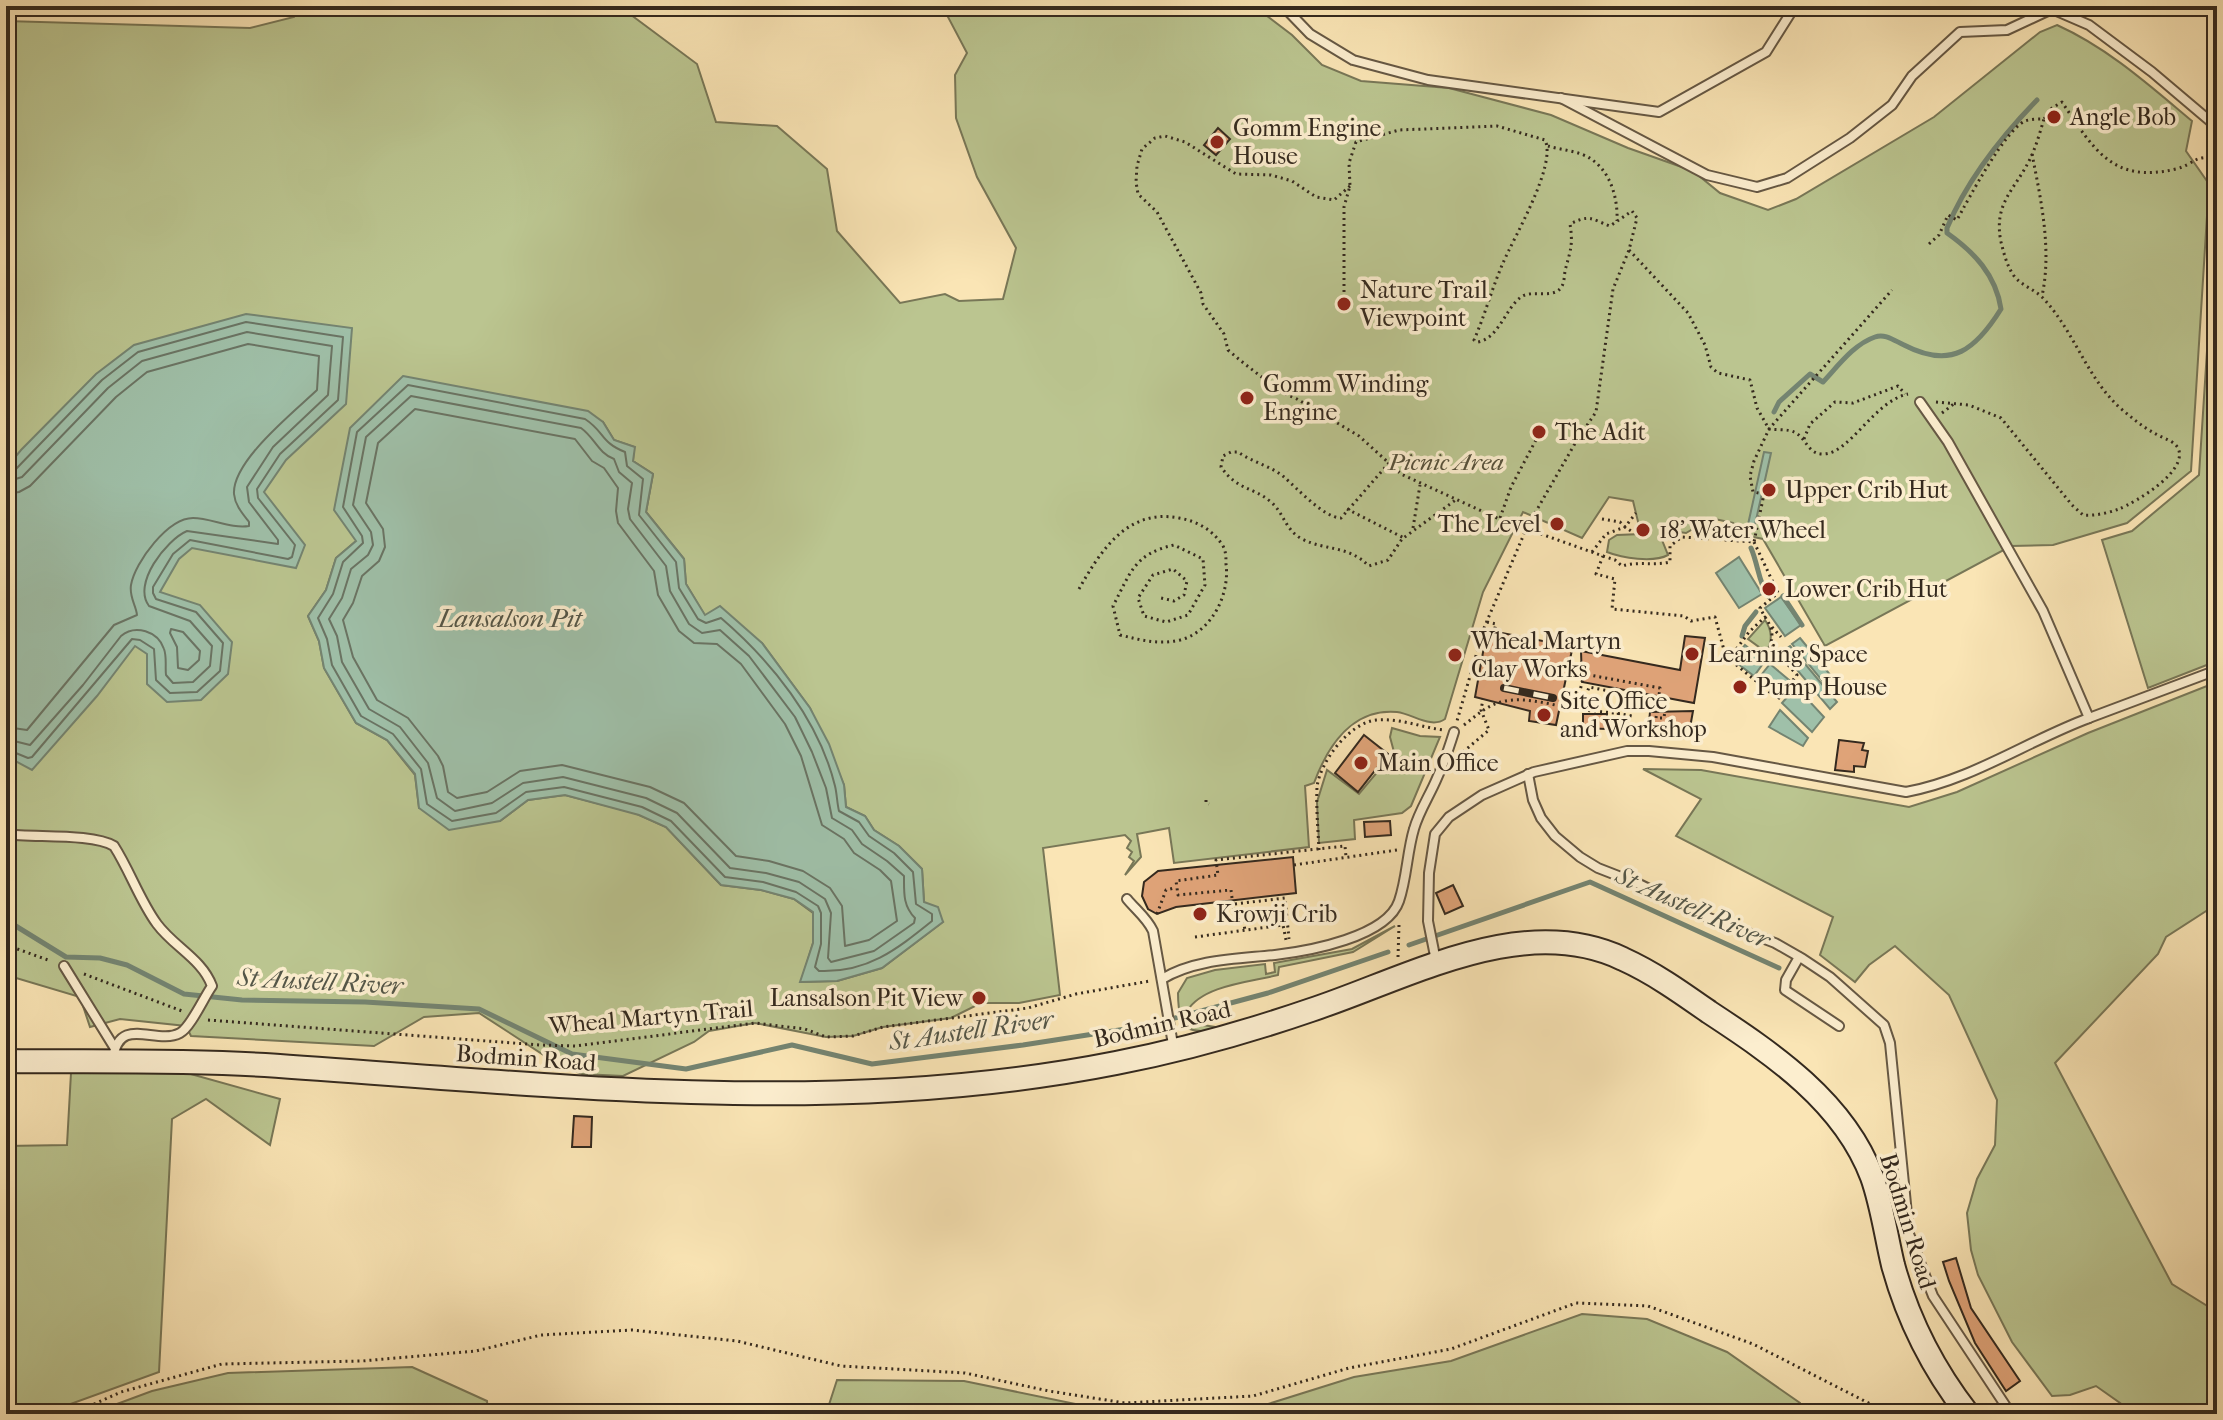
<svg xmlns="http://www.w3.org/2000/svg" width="2223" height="1420" viewBox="0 0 2223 1420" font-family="'IM FELL French Canon',serif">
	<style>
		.green { fill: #bbc590; stroke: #787757; stroke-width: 2; fill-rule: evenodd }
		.water { fill: #9fc0a9; stroke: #748471; stroke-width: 2 }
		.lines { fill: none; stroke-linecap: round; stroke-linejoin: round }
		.shore { stroke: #6a7464; stroke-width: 2 }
		.stream { stroke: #748471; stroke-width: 5 }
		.building { fill: #dfa378; stroke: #34291e; stroke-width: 2 }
		.service-casing { stroke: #665844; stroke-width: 12 }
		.secondary-casing { stroke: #34291e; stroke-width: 26 }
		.path { stroke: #34291e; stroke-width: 3; stroke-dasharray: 2 4; stroke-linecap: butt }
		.service { stroke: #fceecf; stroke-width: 8 }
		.secondary { stroke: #fceecf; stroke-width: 22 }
		.rail-casing { stroke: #34291e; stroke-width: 8 }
		.rail { stroke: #fceecf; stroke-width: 5; stroke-dasharray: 15; stroke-linecap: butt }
		.poi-dot { fill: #8f2418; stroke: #fceecf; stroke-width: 3 }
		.labels { text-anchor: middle; stroke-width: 7; stroke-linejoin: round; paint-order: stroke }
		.poi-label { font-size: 24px; fill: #34291e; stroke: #fceecf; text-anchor: start }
		.park-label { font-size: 24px; font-style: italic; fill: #56503a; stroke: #fceecf }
		.street-label { font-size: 24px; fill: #34291e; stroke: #fceecf }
		.water-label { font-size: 26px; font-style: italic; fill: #545648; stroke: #fceecf }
	</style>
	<rect width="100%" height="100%" fill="#fae5b5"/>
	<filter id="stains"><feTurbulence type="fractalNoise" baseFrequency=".0025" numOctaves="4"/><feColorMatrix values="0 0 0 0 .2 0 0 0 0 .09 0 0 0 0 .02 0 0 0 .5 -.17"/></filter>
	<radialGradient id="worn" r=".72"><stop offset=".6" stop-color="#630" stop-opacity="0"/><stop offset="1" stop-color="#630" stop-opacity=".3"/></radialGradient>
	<g class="green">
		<path d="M299 6H619L697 64 716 122 777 126 827 169 837 231 900 303 945 294 959 301 1003 299 1016 248 977 177 956 118 955 75 967 53 947 15 937 6H1254L1292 35 1322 65 1361 81 1449 88 1551 115 1628 148 1693 171 1720 193 1768 210 1796 199 1934 117 2040 32 2057 25C2108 48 2149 85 2192 121L2186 151 2209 184 2191 471 2127 523 2053 545 2011 546 1825 646 1763 539 1744 535 1733 523 1715 519 1705 522 1686 533 1672 531 1662 540 1668 555C1653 563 1622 558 1607 552L1609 540 1617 535 1641 534 1633 501 1609 497 1582 538 1523 512 1483 592 1445 719C1431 729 1413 714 1397 712 1353 708 1328 745 1314 783L1305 786 1309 847 1174 863 1169 828 1137 834 1141 857 1125 875 1134 861 1129 857 1132 852 1127 848 1131 841 1125 835 1043 848 1060 995 1019 1003H981L951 1018 883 1027 853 1036 826 1037 755 1023 709 1031 694 1042 623 1076 582 1074 556 1063 479 1013 424 1017 374 1046 191 1036 186 1026 120 1019 90 1027 80 997 6 975V21L250 28 294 17ZM603 422 614 440 634 447 633 461 653 474 646 512 684 559 686 584 705 616 762 643 810 708 844 785 846 807 865 816 874 830 899 846 922 869 924 902 943 922 882 968 837 981 801 982 813 943V913L794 899 761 890 721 885 666 827 635 813 565 795 528 800 500 821 419 808 415 775 387 740 356 723 324 668 319 641 308 616 326 590 336 558 356 541Z"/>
		<polygon points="2217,196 2217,661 2148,688 2102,540 2132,531 2199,475"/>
		<path d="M1765 620C1772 630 1773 642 1766 652L1748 639Z"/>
		<polygon points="2217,682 2217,904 2166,937 2158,954 2055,1063 2172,1284 2217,1312 2217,1414 2110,1414 2120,1403 2096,1386 2070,1395 2052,1396 2012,1342 1978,1275 1971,1250 1967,1213 1977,1179 1995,1145 1997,1100 1949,995 1895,946 1869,965 1855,982 1820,955 1833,917 1676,836 1701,799 1643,769 1701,770 1909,807 1957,792 2088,733"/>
		<polygon points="1392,728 1420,736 1440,737 1411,806 1402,813 1354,820 1355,839 1319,843 1317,802 1327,770 1359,794 1394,752 1390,737"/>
		<path d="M1395 926 1353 952 1279 967 1278 975C1251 982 1203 985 1187 1011L1190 1021 1196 1024 1222 1028C1188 1036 1178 1030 1178 993L1187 978 1215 970 1265 964 1266 974 1275 972 1274 963 1352 949Z"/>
		<polygon points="180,1071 280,1099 270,1145 206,1099 172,1119 159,1372 43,1414 6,1414 6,1146 67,1145 71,1073"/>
		<polygon points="1582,1314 1647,1319 1727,1352 1800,1403 1798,1414 1160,1414 1252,1409 1354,1377 1451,1361"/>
		<polygon points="412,1367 487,1401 488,1414 90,1414 152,1391 228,1373"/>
		<polygon points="837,1380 964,1381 1124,1414 826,1414"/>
	</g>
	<g class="water">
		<polygon points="246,314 352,328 346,404 286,460 264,492 305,545 296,568 192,548 179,559 160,592 200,605 232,642 228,674 201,700 167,702 147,684 147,654 135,646 97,696 32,770 6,756 6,468 21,450 96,374 134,345"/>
		<polygon points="403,376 588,411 603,422 614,440 635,447 633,461 653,474 646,512 684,559 686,584 705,615 720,606 762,643 810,708 829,744 844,785 846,807 865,816 874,830 899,846 922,869 924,902 938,907 943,922 882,968 837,981 800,982 813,943 813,912 794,899 761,890 721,885 666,827 639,815 565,795 528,800 500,821 449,830 419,808 415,774 387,740 356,723 324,668 319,641 308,616 326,590 336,558 356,541 334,510 350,428"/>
		<polygon points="1764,452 1771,453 1754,529 1747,529"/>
		<polygon points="1739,557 1762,594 1739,608 1716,573"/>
		<polygon points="1781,597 1801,625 1785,636 1765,608"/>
		<polygon points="1800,638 1832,677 1824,683 1792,644"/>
		<polygon points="1745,645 1765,661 1754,676 1733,660"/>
		<polygon points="1790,646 1837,702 1830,709 1782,652"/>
		<polygon points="1770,664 1789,680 1778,695 1758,679"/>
		<polygon points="1796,687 1824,717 1812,732 1782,703"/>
		<polygon points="1780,710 1808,738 1803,746 1769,727"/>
	</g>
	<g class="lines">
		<g class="shore">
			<path d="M408 385 585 419C605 432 600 442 625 452L627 466 643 479 639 515 676 562 679 588 698 619 706 623 721 618C771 661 819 720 835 786 837 794 837 803 839 811L859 822 869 836 894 853 913 872 916 904 932 914V921C896 950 867 973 819 971L815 967 821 944V913L818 906 796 892 763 882 725 877 671 821 642 807 564 787 526 792 496 813 452 821 427 804 421 769 393 734 361 716 332 665 327 639 318 618 333 594 343 562 363 543 362 536 343 507 357 432Z"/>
			<path d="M411 396 581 428C595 438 598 453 614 459L619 472 632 483 628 509 630 519 666 566 670 591 689 624 702 633 720 630 749 656 795 717 812 752 826 788 832 818 852 830 862 844 887 861 904 876C904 893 903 906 915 918L914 923 874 951 831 962 828 958 831 913 825 899 799 882 766 873 730 868 677 813 646 798 563 777 523 783 492 803 455 811 437 798 428 763 400 727 369 709 342 662 337 636 329 619 342 598 351 569 368 555 373 545 371 532 353 505 366 437Z"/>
			<polygon points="415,409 575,439 592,461 604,468 618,488 616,511 618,523 654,571 658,595 679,631 694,643 717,644 741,664 785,724 801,756 822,825 844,839 854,853 880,870 891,881 897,921 869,940 845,946 842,906 830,888 803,871 769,861 736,856 684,803 650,787 562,765 520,771 487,792 457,798 448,792 443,766 438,756 408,718 377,700 353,657 343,620 353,603 362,576 379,561 385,547 383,529 366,503 378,443"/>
			<polyline points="6,472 15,470 102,380 138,352 246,322 343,337 338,400 280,454 257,489 258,498 295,545 292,557 288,559 190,540 173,554 153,587 153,593 156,599 196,612 223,643 220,671 197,692 170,693 156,680 154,649 140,640 132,639 32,757 28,758 6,749"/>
			<path d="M6 482 22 477 108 388 142 361 247 332 332 346 328 395 273 447 247 487 249 502 278 540V544L187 531C166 540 132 584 149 606L190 621 212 646 210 666 193 682 173 683 166 675C165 667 167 657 164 649 158 631 135 624 121 636L83 685 30 745 6 739"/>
			<path d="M6 494 19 492 30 486 116 397 147 372 248 344 319 356 317 390C294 412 232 461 234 494 235 505 242 513 249 522V526C231 529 211 518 193 518 168 518 135 562 131 585 129 597 136 605 137 615L114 625 27 730 6 727"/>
			<polygon points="171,629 183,632 200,651 199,660 188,670 178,668 177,647 170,633"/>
		</g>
		<g class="stream">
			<path d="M1774 412 1779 402 1810 374 1823 382C1838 366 1854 344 1875 337 1885 333 1895 341 1904 345 1952 370 1976 349 2001 309 1996 275 1974 252 1947 233V228C1967 180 2001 137 2037 100"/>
			<path d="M1751 548C1758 564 1759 584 1768 596L1774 591"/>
			<polyline points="1783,596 1802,625"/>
			<polyline points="1742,636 1745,626 1756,612"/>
			<polyline points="6,920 66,957 100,958 127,965 184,994 242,1000 365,1002 479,1009 572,1054 686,1069 792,1045 872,1064 1023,1045 1145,1026 1268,993 1388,952"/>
			<polyline points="1409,945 1590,882 1779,968"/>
		</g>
	</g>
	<g class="building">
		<polygon points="1218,128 1230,139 1216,155 1204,145"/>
		<polygon points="1487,630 1558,644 1557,647 1572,650 1556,725 1529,721 1530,711 1475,697"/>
		<polygon points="1685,636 1705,638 1694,703 1582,682 1581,651 1680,670"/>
		<polygon points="1693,711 1688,739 1648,734 1650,712"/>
		<polygon points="1583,714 1607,714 1606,729 1583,728"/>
		<polygon points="1364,735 1388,754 1358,792 1335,773"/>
		<polygon points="1839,740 1864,743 1862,750 1868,751 1865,767 1854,766 1854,772 1835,770"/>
		<polygon points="1390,821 1391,835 1365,837 1364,822"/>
		<polygon points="1293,857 1296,893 1176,907 1157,914 1148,909 1142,896 1144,882 1158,871"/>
		<polygon points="1453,885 1463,906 1445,914 1436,893"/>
		<polygon points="574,1116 592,1117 591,1147 572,1147"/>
		<polygon points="1956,1258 1971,1308 2020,1381 2006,1391 1975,1343 1949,1281 1943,1262"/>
	</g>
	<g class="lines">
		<g class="service-casing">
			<g id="service">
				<polyline points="1283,6 1310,34 1353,60 1428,80 1659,112 1766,52 1795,6"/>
				<polyline points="1561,98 1707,175 1757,187 1787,178 1850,138 1892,105 1912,76 1960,32 2007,30 2052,9 2089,25 2152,72 2217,127"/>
				<polyline points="2089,718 2217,670"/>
				<polyline points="1528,774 1533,800 1541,818 1555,836 1580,857 1598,868 1639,884 1704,916 1775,943 1803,959 1830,977 1884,1025 1890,1043 1909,1234 1933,1296 2011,1414"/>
				<path d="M6 834C34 838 92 833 114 846 130 871 140 901 157 924 174 947 202 959 212 986 204 997 191 1027 180 1033 156 1046 120 1014 113 1058"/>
				<path d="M1127 899C1136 910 1147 918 1153 931L1174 1050"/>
				<polyline points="1799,957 1786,980 1785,990 1839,1026"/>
				<path d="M1436 961 1428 921 1429 873 1435 834 1449 817 1482 795 1534 772 1627 751H1649L1713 757 1906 792C1972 780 2027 741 2089 718L2043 611 1948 442 1920 402"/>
				<polyline points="64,966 114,1047"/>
				<path d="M1162 979C1195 959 1237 959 1275 955 1309 951 1387 937 1399 901 1407 878 1407 852 1414 829 1419 811 1430 795 1437 778 1444 763 1449 748 1454 732"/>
			</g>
		</g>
		<g class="secondary-casing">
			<path id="secondary" d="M6 1061C92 1062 179 1060 265 1065 549 1084 833 1119 1116 1063 1183 1050 1247 1032 1311 1010 1408 978 1523 911 1623 959 1654 973 1682 993 1709 1012 1773 1054 1844 1102 1872 1177 1882 1205 1886 1236 1893 1265 1908 1320 1933 1369 1968 1414"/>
		</g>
		<g class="path">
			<path d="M1548 146C1561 150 1580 151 1591 159 1611 172 1618 199 1617 221"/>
			<path d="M2032 154C2041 200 2052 250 2042 296"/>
			<polyline points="1350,186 1334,200 1316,197 1292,181 1271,175 1236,174 1185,142 1165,136 1155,138 1142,149 1137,166 1136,182 1138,194 1157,212 1201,293 1203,304 1224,334 1228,350 1241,361 1281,392 1297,399 1359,436 1401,474 1499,519 1603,556 1596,574 1615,579 1612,609 1684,616 1691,621 1715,617 1724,650 1731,656"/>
			<path d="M1929 244 1939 235 1948 215 1957 220C1969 198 2005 130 2025 121 2031 119 2038 119 2044 119L2052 108 2062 102C2094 150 2113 184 2176 169 2195 164 2193 155 2217 158"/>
			<path d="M1629 250 1688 313 1705 345 1711 367 1718 373 1750 380 1757 408 1769 429C1777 430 1788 429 1794 432 1807 438 1807 454 1823 454 1850 454 1874 401 1908 394"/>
			<path d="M1344 304V207L1350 186 1349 163 1356 142 1399 130 1497 126 1545 140C1557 165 1514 237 1503 263 1492 288 1485 315 1474 340L1478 342C1499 338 1505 309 1521 297 1532 289 1555 300 1562 286 1565 281 1564 272 1566 267 1571 249 1573 243 1570 224 1590 214 1591 219 1610 226L1632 211 1637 218 1629 250 1613 289 1596 412 1577 440 1527 527 1484 628 1457 721"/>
			<path d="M1936 402 1969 405 2001 418 2072 505 2083 515C2095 516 2108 513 2119 509 2136 502 2189 471 2178 448 2175 443 2169 440 2164 438 2146 430 2133 419 2119 407 2086 376 2074 331 2043 298 2034 289 2022 286 2014 276 2007 266 2004 254 2001 242 1993 203 2015 190 2030 159 2036 147 2040 132 2044 119"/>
			<polyline points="1942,413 1955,403"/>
			<polyline points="1804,439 1810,424 1835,402 1853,403 1898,386 1905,394"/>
			<path d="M1389 463 1341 518C1324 518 1297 488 1284 477 1271 466 1252 462 1238 452H1231L1223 456 1221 467C1238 491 1252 486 1271 502 1284 513 1285 530 1302 539 1326 551 1348 545 1369 566L1388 560 1402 539 1457 499"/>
			<polyline points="1347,509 1404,538"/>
			<polyline points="1500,518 1511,487 1537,438"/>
			<polyline points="1602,519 1620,522 1625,527 1636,513"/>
			<polyline points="1413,528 1420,485"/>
			<polyline points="1754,542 1778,593 1760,608 1765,617"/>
			<polyline points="1592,552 1606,534 1625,527 1634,533"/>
			<path d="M1603 556 1615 560 1622 566C1638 561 1653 566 1670 562V546L1682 537 1754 542 1764 494 1753 492 1750 476 1754 461 1769 429 1892 290"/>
			<path d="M1079 589C1101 550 1128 508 1179 518 1197 521 1213 530 1223 546 1226 551 1226 558 1226 564 1230 594 1212 632 1180 640 1158 645 1141 640 1120 635L1113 606C1131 572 1134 554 1174 545L1203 559 1205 585 1188 615 1166 622 1144 616 1138 598 1153 575 1173 569 1187 581 1184 595 1174 601 1161 598"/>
			<path d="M1765 617C1777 634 1770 640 1769 657L1775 662 1783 659 1797 675 1778 699 1729 659 1749 632Z"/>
			<polyline points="1487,622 1496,624 1494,631"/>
			<polyline points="1772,627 1781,637"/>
			<polyline points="1498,636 1511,638"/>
			<polyline points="1586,696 1589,687 1619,693 1618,721 1661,733 1679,734"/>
			<polyline points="1577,709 1586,696 1579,695 1584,674 1660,688 1656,718 1664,718 1667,695"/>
			<path d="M1464 725C1476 716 1486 706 1501 702 1526 695 1557 707 1582 710 1601 712 1613 712 1632 716"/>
			<polyline points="1463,752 1489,730 1481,710 1483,699"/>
			<polyline points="1206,800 1206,803 1209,804"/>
			<path d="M1319 850C1318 829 1316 808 1317 787 1320 762 1349 723 1376 720 1400 718 1420 727 1443 730"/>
			<polyline points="1294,865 1397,850"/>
			<polyline points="1232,898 1231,890 1178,895 1176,881 1218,875 1216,860 1345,846 1346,857"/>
			<polyline points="1233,902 1235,916 1243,920 1245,930"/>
			<polyline points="1235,904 1285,898 1289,939"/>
			<polyline points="1157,914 1166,890 1174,888"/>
			<polyline points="1195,937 1283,925 1286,940"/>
			<polyline points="6,945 51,961"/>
			<polyline points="1398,957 1399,925"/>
			<polyline points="84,974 182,1011"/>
			<polyline points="208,1020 540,1045 576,1046 755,1023 805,1029 826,1037 853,1036 883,1027 1028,1008 1076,994 1150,981"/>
			<polyline points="72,1414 121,1392 222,1364 362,1361 476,1351 541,1335 632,1330 737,1341 841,1366 965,1373 1049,1391 1125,1403 1253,1396 1349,1368 1451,1349 1576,1303 1648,1306 1753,1344 1890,1414"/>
		</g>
		<use href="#service" class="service"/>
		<use href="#secondary" class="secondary"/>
		<g class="rail-casing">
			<polyline id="rail" points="1504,688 1553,698"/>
		</g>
		<use href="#rail" class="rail"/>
	</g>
	<g class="poi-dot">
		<circle cx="2054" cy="117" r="8"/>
		<circle cx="1217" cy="142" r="8"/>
		<circle cx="1344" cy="304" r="8"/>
		<circle cx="1247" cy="398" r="8"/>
		<circle cx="1539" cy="432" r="8"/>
		<circle cx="1769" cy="490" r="8"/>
		<circle cx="1557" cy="524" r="8"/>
		<circle cx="1643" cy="530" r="8"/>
		<circle cx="1769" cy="589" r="8"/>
		<circle cx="1692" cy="654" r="8"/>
		<circle cx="1455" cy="655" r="8"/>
		<circle cx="1740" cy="687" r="8"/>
		<circle cx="1544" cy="715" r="8"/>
		<circle cx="1361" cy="763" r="8"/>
		<circle cx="1200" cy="914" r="8"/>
		<circle cx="979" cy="998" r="8"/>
	</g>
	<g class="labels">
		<g class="poi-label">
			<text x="2070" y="125">Angle Bob</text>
			<text x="1233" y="136">Gomm Engine<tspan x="1233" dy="28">House</tspan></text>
			<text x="1360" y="298">Nature Trail<tspan x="1360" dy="28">Viewpoint</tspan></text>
			<text x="1263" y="392">Gomm Winding<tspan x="1263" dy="28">Engine</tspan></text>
			<text x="1555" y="440">The Adit</text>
			<text x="1785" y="498">Upper Crib Hut</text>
			<text x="1541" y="532" text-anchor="end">The Level</text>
			<text x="1659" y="538">18' Water Wheel</text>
			<text x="1785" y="597">Lower Crib Hut</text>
			<text x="1471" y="649">Wheal Martyn<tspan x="1471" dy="28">Clay Works</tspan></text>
			<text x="1708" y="662">Learning Space</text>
			<text x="1756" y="695">Pump House</text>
			<text x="1560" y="709">Site Office<tspan x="1560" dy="28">and Workshop</tspan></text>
			<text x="1377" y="771">Main Office</text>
			<text x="1216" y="922">Krowji Crib</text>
			<text x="963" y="1006" text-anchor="end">Lansalson Pit View</text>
		</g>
		<g class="park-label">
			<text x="1446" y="470">Picnic Area</text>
		</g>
		<g class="street-label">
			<text transform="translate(651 1017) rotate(-5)" y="8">Wheal Martyn Trail</text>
			<text transform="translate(1162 1024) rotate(-13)" y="8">Bodmin Road</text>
			<text transform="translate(526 1058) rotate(4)" y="8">Bodmin Road</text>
			<text transform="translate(1908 1221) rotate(73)" y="8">Bodmin Road</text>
		</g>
		<g class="water-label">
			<text x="510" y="627">Lansalson Pit</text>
			<text transform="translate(1693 907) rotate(24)" y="9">St Austell River</text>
			<text transform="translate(320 981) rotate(3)" y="9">St Austell River</text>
			<text transform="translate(971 1030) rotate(-8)" y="9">St Austell River</text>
		</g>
	</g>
	<rect width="2223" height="1420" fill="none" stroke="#fae5b5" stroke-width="32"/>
	<rect x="8" y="8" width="2207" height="1404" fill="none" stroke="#34291e" stroke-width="4"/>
	<rect x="16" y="16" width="2191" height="1388" fill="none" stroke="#34291e" stroke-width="2"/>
	<rect width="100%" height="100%" filter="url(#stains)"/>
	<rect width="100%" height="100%" fill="url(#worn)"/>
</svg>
